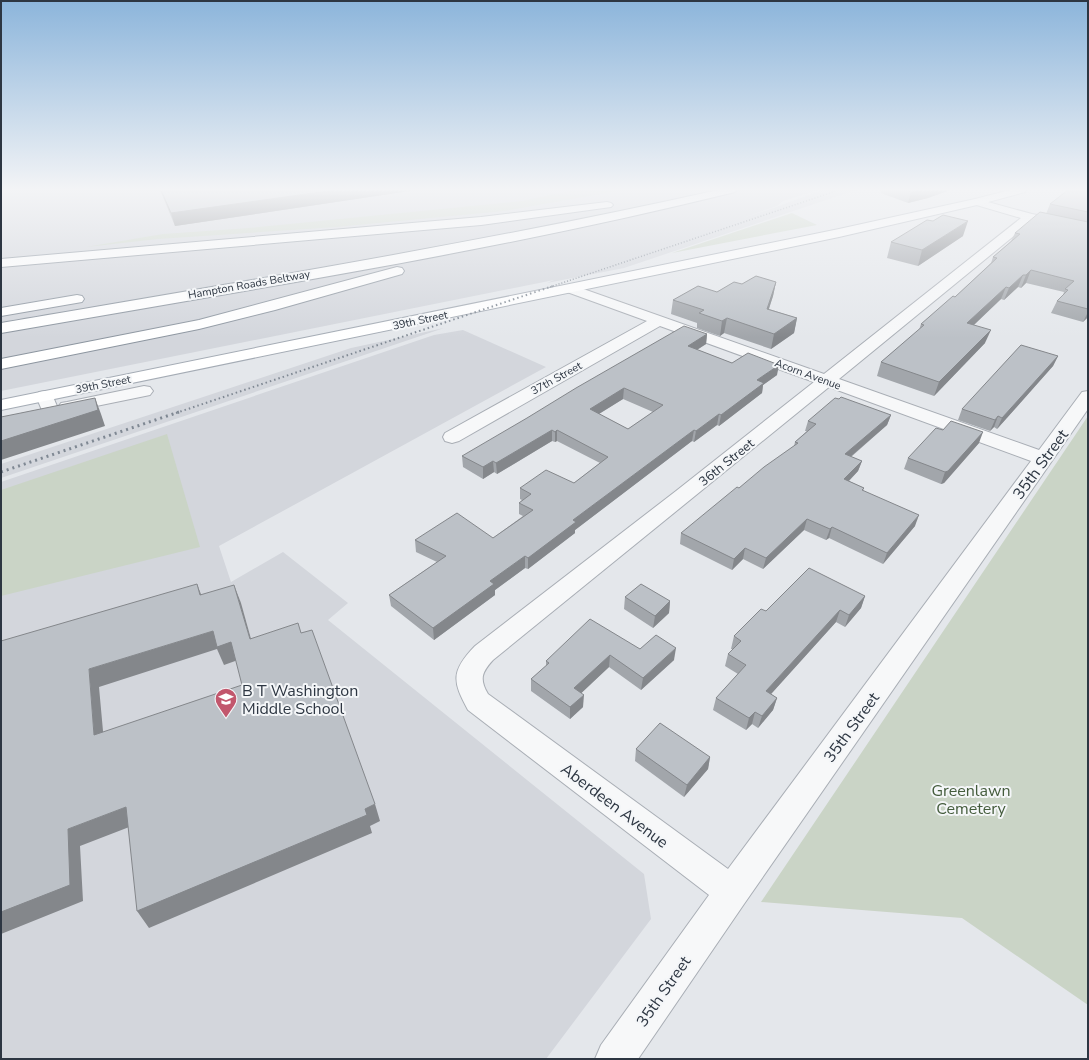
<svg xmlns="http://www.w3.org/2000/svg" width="1089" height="1060" viewBox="0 0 1089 1060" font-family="'Nunito Sans',sans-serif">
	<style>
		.built { fill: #d3d6dc }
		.green { fill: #cad4c6 }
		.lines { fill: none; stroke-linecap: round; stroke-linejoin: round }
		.minor-casing { stroke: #a9aeb5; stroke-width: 2 }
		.major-casing { stroke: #a5acb5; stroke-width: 2 }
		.highway-casing { stroke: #8d96a0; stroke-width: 2 }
		.minor { fill: #f7f8f9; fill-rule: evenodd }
		.major { fill: #fff; fill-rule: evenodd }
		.highway { fill: #fff; fill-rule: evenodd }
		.rail-far2 { stroke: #7f8893; stroke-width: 1.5; stroke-dasharray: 1 2; stroke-linecap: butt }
		.rail-far1 { stroke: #7f8893; stroke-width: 2; stroke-dasharray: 1.5 3; stroke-linecap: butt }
		.rail { stroke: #7f8893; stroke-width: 3; stroke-dasharray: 2 4; stroke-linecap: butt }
		.wall { fill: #a2a6ab; fill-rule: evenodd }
		.shaded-wall { fill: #84878b }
		.building { fill: #bcc1c7; stroke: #84878b; fill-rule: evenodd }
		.labels { text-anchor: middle; stroke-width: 4; stroke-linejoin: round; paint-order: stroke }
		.far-street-label { font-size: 11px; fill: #2d3642; stroke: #f4f6f8 }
		.street-label { font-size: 13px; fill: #2d3642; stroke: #f4f6f8 }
		.near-street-label { font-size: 16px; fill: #2d3642; stroke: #f4f6f8 }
		.near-poi-label { font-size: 16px; fill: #2d3642; stroke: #f4f6f8; text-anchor: start }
		.near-park-label { font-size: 16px; fill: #445c3c; stroke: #f4f6f8 }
	</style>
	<rect width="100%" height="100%" fill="#e4e7eb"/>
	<g class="built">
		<polygon points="1,190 818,190 783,201 777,206 740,219 776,207 822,190 856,190 624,268 547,283 554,280 1,391"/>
		<polygon points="444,328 1,478 1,464 351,348"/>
		<polygon points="463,330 546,367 219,546 231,582 283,552 348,603 328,620 644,874 651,919 546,1059 1,1059 1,482 434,335"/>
	</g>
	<g class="green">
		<polygon points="574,190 624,190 504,211 336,227 158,239 86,247 163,234 249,228 522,201"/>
		<polygon points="792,213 817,225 672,253"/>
		<polygon points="1088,416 1088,1005 962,918 761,902"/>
		<polygon points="167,434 200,547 1,596 1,490"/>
	</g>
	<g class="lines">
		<g class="minor-casing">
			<g id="minor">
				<path d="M977 199 1032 214 1088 225V233L1032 221 839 379 1039 450 1082 392 1088 391V409L744 904 638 1059H595L601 1045 709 895 468 710C452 681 451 671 475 646L676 491 814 382 660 326 459 441 452 443 445 441 443 437 445 433 647 321 567 292 565 289 567 286 572 285 824 374 1021 218 973 204 971 202 973 200ZM829 387 1031 461 728 869 488 694C479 679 482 672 493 660Z"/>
				<polygon points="144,386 150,387 153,391 150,395 67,412 61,411 58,407 61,403 67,402"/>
				<polygon points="45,391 51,392 59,411 56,415 50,416 44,415 36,396 39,392"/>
			</g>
		</g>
		<g class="major-casing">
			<polygon id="major" points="1010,190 1026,190 1025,192 977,205 839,237 1,410 1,400 839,229 975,199"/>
		</g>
		<g class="highway-casing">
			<g id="highway">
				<path d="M718 190H736L735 192C493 252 246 290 1 333V323C241 282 480 243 718 190Z"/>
				<polygon points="607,202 611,203 613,205 611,207 481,225 1,267 1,259 481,217"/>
				<polygon points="397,267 402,268 404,271 402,274 275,310 199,329 1,369 1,359 199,320"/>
				<polygon points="77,295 82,296 84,299 82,302 1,316 1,308"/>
			</g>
		</g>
		<use href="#minor" class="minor"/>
		<use href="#major" class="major"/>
		<use href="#highway" class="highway"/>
		<polyline class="rail-far2" points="550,287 839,190"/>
		<polyline class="rail-far1" points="176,413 553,286"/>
		<polyline class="rail" points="1,472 179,412"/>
	</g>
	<g class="wall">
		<polygon points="160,190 416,190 175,226"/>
		<polygon points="881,190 950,190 928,198 908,203 881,193"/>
		<polygon points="1088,190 1088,317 1083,322 1051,313 1057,301 1063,295 1064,292 1026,283 1021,288 1018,287 1004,300 1001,299 974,325 985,343 934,396 877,376 881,362 919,330 921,324 955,297 991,263 993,257 1011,241 1015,233 1046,214 1050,204"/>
		<polygon points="963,236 918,266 887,258 891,242"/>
		<polygon points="776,282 773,296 769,309 797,318 794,333 771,349 724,333 720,336 697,328 697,323 671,314 673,300 717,292 742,284"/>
		<path d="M707 334 706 344 697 350 732 363 777 375 763 385 762 393 719 426 717 425 694 442 692 441 575 530V533L528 569 525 568 495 590V595L434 640 391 606 389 595 437 562 416 552 415 540 493 538 523 516 519 514V503L522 500 520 499V488L574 483 600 463 557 441 555 442 552 441 497 474 494 472 483 479 463 467 462 456ZM623 399 653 412 628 429 599 414Z"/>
		<polygon points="1058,356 1053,366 997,429 994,427 990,431 958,420 962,409"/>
		<polygon points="891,415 887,425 851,457 862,461 858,471 849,481 864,488 863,491 915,526 883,564 829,538 826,540 804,530 763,569 743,559 732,570 680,544 681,533 794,446 795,442 807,431 805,431 808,421"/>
		<polygon points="943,430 979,443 944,483 941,484 904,469 908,458"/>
		<polygon points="865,596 861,608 845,627 836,622 771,694 777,698 773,710 758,728 752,724 746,730 713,710 716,698 738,674 725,666 728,654 733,649 731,649 734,636 766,611"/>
		<polygon points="625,597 670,601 669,613 653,628 624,609"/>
		<polygon points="640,649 674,660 641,690 609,667 581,693 583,707 570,719 531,691 531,679 546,666 546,661"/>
		<polygon points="636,749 710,757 708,769 684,797 635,761"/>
	</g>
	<g class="shaded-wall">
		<polygon points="335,190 416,190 175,226 171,213"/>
		<polygon points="921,190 950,190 928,198 908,203 911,192"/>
		<polygon points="968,221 963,236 918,266 922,250"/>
		<polygon points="1031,270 1026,283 1021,288 1026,275"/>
		<polygon points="1023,275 1018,287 1004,300 1009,288"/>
		<polygon points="776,282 773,296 764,323 767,309"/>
		<polygon points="1006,287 1001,299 962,336 967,323"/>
		<polygon points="1088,312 1088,317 1083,322"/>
		<polygon points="727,318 724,333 720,336 722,321"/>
		<polygon points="797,318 794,333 771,349 774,334"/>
		<polygon points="991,330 985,343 934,396 939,382"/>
		<polygon points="707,334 706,344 687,356 688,346"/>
		<polygon points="1058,356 1053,366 997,429 1002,418"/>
		<polygon points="779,365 777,375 763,385 762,393 719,426 721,415 757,380"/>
		<polygon points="624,388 623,399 589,420 590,409"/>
		<polygon points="95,398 101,414 105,426 1,460 1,441"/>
		<polygon points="719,414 717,425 694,442 696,431"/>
		<polygon points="891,415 887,425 842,464 845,454"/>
		<polygon points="998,416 994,427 990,431 995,420"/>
		<polygon points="552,430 552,441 497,474 496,463"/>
		<polygon points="557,430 557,441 555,442 555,432"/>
		<polygon points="694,430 692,441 575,530 575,533 528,569 528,558 573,520"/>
		<polygon points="983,432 979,443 944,483 941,484 945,472"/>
		<polygon points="493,461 494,472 483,479 483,467"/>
		<polygon points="862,461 858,471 841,489 844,479"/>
		<polygon points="919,515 915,526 883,564 887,553"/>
		<polygon points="807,519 804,530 763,569 766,558"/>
		<polygon points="832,527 829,538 826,540 830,529"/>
		<polygon points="745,548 743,559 732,570 734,559"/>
		<polygon points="525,556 525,568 495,590 495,595 434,640 433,628 490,581"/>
		<polygon points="197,584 204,602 200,595"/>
		<polygon points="234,585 241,603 256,657 250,639"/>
		<polygon points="865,596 861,608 845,627 849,615"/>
		<polygon points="670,601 669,613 653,628 655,616"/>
		<polygon points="840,610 836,622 762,704 766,691"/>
		<polygon points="213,631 231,642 238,660 224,665 217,649 99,687 105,753 94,735 89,669"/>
		<polygon points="676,648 674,660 641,690 643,678"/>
		<polygon points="610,655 609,667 574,700 574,688"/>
		<polygon points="584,695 583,707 570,719 570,707"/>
		<polygon points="777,698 773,710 758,728 762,716"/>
		<polygon points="755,712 752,724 746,730 749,718"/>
		<polygon points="710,757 708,769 684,797 687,785"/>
		<polygon points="375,804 380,821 370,826 372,833 149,928 137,911"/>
		<polygon points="126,807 137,824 80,846 83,901 1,934 1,912 68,829"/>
	</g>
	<g class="building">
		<polygon points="161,190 335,190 171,213"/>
		<polygon points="906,190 921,190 911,192"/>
		<polygon points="1068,190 1088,190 1088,212 1050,204"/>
		<polygon points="1040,212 1088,222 1088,309 1057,301 1068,290 1065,289 1074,281 1031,270 1026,275 1023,275 1009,288 1006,287 967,323 991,330 939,382 881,362 924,325 921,324 953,296 955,297 997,258 993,257 1020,234 1015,233"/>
		<polygon points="943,215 968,221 922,250 891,242 927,220 933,221"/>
		<polygon points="756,276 776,282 767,309 797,318 774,334 727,318 722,321 699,313 704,310 673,300 698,286 717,292 734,282 742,284"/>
		<path d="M684 326 707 334 688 346 732 363 748 353 779 365 757 380 764 383 721 415 719 414 696 431 694 430 573 520 576 522 528 558 525 556 490 581 494 584 433 628 389 595 446 556 415 540 457 513 493 538 533 510 519 503 531 494 520 488 546 470 574 483 608 457 557 430 555 432 552 430 496 463 493 461 483 467 462 456 527 418 576 388ZM624 388 663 405 628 429 590 409Z"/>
		<polygon points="1021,345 1058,356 1002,418 998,416 995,420 962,409"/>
		<polygon points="841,397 891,415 845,454 862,461 844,479 864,488 862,490 919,515 887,553 832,527 830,529 807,519 766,558 745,548 734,559 681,533 737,487 739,488 764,467 798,443 795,442 816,424 808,421 835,398 839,399"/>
		<polygon points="95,398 98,410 1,441 1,417"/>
		<polygon points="951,421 983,432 948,471 945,472 908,458 936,428 943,430"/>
		<polygon points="809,568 865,596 849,615 840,610 766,691 777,698 762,716 755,712 749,718 716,698 746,665 728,654 741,641 734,636 761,609 766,611"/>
		<path d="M197 584 200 595 234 585 250 639 298 623 301 633 312 630 375 804 365 809 367 815 137 911 126 807 68 829 70 885 1 912V641ZM213 631 217 647 231 642 242 685 94 735 89 669Z"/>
		<polygon points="641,584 670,601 655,616 625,597"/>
		<polygon points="590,619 640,649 656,635 676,648 643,678 610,655 574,688 584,695 570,707 531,679 549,663 546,661"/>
		<polygon points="660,723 710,757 687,785 636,749"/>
	</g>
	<linearGradient id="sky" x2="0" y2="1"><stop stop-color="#8cb5db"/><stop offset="0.56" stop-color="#f3f4f6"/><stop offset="1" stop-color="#f3f4f6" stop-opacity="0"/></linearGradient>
	<rect width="1089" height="338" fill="url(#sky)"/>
	<defs>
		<g id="school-pin" transform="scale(1.15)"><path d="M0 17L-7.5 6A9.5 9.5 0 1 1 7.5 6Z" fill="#c2576d" stroke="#f4f6f8"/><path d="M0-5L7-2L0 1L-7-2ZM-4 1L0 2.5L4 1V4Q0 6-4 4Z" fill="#fff"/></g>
	</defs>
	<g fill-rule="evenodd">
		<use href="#school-pin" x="226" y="699"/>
	</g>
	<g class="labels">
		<g class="far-street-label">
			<text transform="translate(249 284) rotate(-10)" y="4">Hampton Roads Beltway</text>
			<text transform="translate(420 320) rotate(-12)" y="4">39th Street</text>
			<text transform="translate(808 374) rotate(20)" y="4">Acorn Avenue</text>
			<text transform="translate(556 378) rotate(-29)" y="4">37th Street</text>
			<text transform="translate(103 384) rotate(-11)" y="4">39th Street</text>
		</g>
		<g class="street-label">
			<text transform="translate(726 462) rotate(-39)" y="5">36th Street</text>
		</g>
		<g class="near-street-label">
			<text transform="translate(1040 464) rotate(-54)" y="6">35th Street</text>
			<text transform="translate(851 727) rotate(-54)" y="6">35th Street</text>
			<text transform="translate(615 805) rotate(37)" y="6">Aberdeen Avenue</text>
			<text transform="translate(663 991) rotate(-55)" y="6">35th Street</text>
		</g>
		<g class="near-poi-label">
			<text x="242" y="696">B T Washington<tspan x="242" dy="18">Middle School</tspan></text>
		</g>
		<g class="near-park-label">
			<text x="971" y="796">Greenlawn<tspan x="971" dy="18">Cemetery</tspan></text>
		</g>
	</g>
	<rect width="1089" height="1060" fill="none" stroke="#2d3642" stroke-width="4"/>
</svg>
